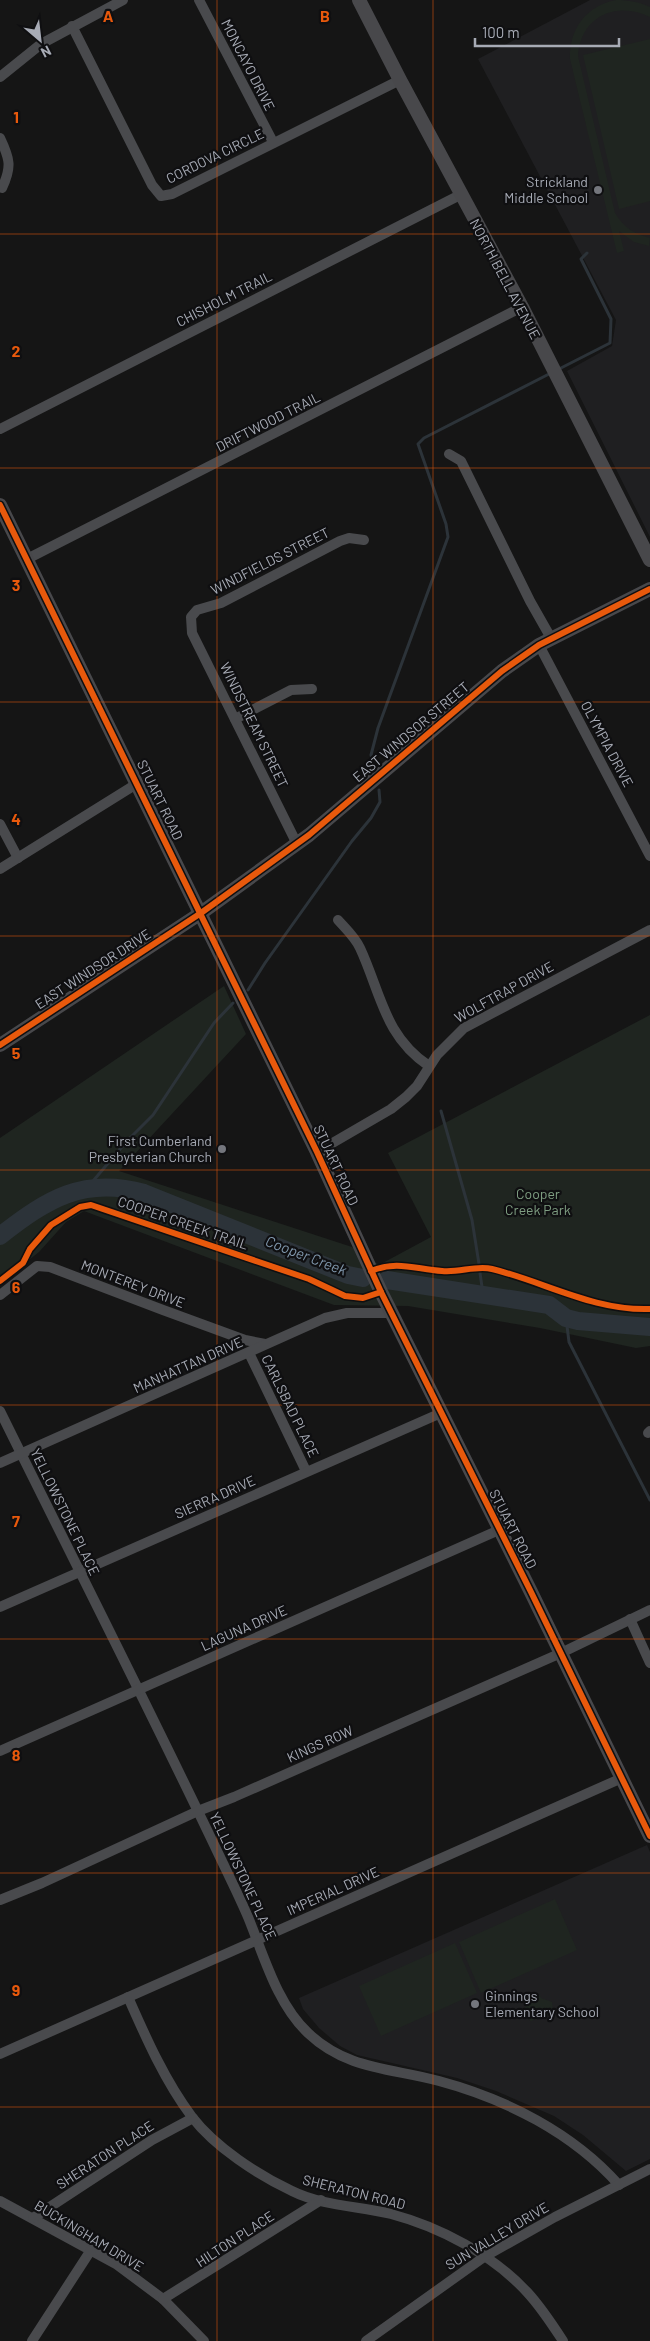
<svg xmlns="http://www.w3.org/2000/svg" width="650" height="2341" viewBox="0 0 650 2341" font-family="Barlow,sans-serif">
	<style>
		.built { fill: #1f1f21 }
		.green { fill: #1f2520 }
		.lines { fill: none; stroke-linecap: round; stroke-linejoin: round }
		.stream { stroke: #2c3339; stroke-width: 3 }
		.river { stroke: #2c3339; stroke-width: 18 }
		.street { stroke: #494a4d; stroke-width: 10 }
		.secondary { stroke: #48484b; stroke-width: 14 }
		.cycleway-casing { stroke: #0f0f11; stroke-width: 9 }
		.cycleway { stroke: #e8590c; stroke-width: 6 }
		.grid { fill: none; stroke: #e8590c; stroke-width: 1; stroke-opacity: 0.55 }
		.poi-dot { fill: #74767d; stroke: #0f0f11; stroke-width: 2 }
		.labels { text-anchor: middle; stroke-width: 4.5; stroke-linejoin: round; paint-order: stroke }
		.street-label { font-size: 14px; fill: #a7abb5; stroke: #0f0f11 }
		.poi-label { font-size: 14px; fill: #a7abb5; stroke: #0f0f11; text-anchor: end }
		.park-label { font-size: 14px; fill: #7f9e82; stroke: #0f0f11 }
		.water-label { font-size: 15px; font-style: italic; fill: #8198ad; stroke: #0f0f11 }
		.grid-label { font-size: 16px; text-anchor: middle; font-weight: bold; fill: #e8590c; stroke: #0f0f11; stroke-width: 4.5; stroke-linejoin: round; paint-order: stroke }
	</style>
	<rect width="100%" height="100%" fill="#151515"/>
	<g class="built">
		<polygon points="590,0 650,0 650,537 567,371 612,346 616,320 478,59"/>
		<polygon points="647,1845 650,1852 650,2159 626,2171 583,2135 554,2116 496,2091 457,2078 357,2055 340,2046 319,2028 303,2009 299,1998"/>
	</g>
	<g class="green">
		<path d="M616 0C629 0 639 2 650 7V17C616 0 580 17 578 56L615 213C623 227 634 234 650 238L649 246 634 242 619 231 624 251 617 253 570 59C569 29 586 6 616 0Z"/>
		<polygon points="650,39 650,201 619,209 583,55"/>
		<polygon points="224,986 246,1034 119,1171 352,1247 379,1265 431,1237 388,1153 650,1015 650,1346 636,1348 540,1328 408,1306 334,1305 84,1211 66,1222 39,1252 0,1283 0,1138"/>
		<polygon points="555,1899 577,1950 481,1993 459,1942"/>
		<polygon points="455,1943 477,1993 381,2036 359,1986"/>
		<polygon points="538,1993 541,1998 552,2002 553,2011 550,2015 531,2021 524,2016 527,1994"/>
	</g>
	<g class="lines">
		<g class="stream">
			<polyline points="559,369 610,343 611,319 581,259 587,253"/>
			<polyline points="373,763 371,755 378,728 448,537 446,524 418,444 424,438 551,373"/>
			<polyline points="248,990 265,963 352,841 371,818 380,802 379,790"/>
			<polyline points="441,1111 472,1220 479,1264"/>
			<polyline points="88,1187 126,1142 153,1115 214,1023 233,1003"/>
			<polyline points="480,1273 483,1294"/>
			<polyline points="566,1318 569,1342 650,1500"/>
		</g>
		<g class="river">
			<path d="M0 1236C47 1199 84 1176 144 1193L348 1275 363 1278"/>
			<polyline points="387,1280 549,1305 566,1318 578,1321 650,1327"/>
		</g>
		<g class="street">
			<polyline points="199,0 273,142"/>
			<polyline points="72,26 152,185 161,196 172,194 400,80"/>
			<polyline points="0,77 41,44 123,0"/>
			<path d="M0 138C10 159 12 167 2 188"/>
			<polyline points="0,429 460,195"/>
			<polyline points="449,454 461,461 530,601 551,638"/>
			<polyline points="27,559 522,307"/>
			<polyline points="539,645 650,856"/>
			<polyline points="235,719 291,690 312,689"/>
			<polyline points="0,824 18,858"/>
			<polyline points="297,844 192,633 191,617 197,610 221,603 340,541 349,538 364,540"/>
			<polyline points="0,869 138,783"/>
			<path d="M338 920C346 929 355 937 360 948 381 993 384 1036 429 1066"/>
			<polyline points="317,1152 391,1109 406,1097 417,1086 437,1055 464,1028 650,930"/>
			<polyline points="0,1295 37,1266 50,1267 163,1310 245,1340 265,1344"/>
			<polyline points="249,1353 306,1471"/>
			<path d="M0 1411C73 1559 148 1706 219 1855 229 1876 239 1896 248 1917 264 1956 277 2004 308 2033 347 2070 391 2068 439 2081 506 2099 573 2133 619 2185"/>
			<polyline points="648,1433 650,1431"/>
			<polyline points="0,1463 325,1318 347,1313 391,1313"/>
			<polyline points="0,1607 441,1413"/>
			<polyline points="630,1619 650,1663"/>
			<polyline points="0,1751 499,1530"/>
			<polyline points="0,1900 42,1883 198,1811 234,1797 561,1653 650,1610"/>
			<path d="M128 1997C146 2038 165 2081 192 2117 215 2147 258 2175 292 2191 322 2206 359 2206 391 2214 440 2227 493 2255 527 2292 541 2307 552 2324 563 2341"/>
			<polyline points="0,2054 622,1778"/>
			<polyline points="0,2201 116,2264 163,2299 204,2341"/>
			<polyline points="33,2218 152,2140 193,2118"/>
			<polyline points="163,2299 321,2200"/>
			<polyline points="32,2341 91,2250"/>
			<polyline points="366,2341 484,2257 555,2217 650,2169"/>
		</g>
		<g class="secondary">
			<polyline points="359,0 400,80 522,307 650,560"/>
			<polyline points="0,505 317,1152 381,1292 531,1592 650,1836"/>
			<polyline points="0,1045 201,913 309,835 502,671 539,645 650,589"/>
		</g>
		<g class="cycleway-casing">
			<g id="cycleway">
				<polyline points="0,505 317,1152 381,1292 531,1592 650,1836"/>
				<polyline points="0,1045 201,913 309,835 502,671 539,645 650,589"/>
				<path d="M371 1271C397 1260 415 1269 442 1271 459 1273 476 1265 492 1269 545 1282 594 1311 650 1309"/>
				<polyline points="0,1281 23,1263 30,1249 51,1225 80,1207 91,1205 309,1279 345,1296 363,1298 381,1292"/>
			</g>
		</g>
		<use href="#cycleway" class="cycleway"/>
	</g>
	<path class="grid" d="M217 0V2341M433 0V2341M0 234H650M0 468H650M0 702H650M0 936H650M0 1170H650M0 1405H650M0 1639H650M0 1873H650M0 2107H650"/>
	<g class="poi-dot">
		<circle cx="598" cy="190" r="5"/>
		<circle cx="222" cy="1149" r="5"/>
		<circle cx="475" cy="2004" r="5"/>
	</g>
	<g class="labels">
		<g class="street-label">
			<text transform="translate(248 65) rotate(63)" y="5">MONCAYO DRIVE</text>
			<text transform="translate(215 156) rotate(-26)" y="5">CORDOVA CIRCLE</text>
			<text transform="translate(505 279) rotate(62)" y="5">NORTH BELL AVENUE</text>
			<text transform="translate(224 299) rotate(-27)" y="5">CHISHOLM TRAIL</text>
			<text transform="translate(268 422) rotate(-27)" y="5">DRIFTWOOD TRAIL</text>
			<text transform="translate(270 561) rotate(-27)" y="5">WINDFIELDS STREET</text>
			<text transform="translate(254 725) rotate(64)" y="5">WINDSTREAM STREET</text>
			<text transform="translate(411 732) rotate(-40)" y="5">EAST WINDSOR STREET</text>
			<text transform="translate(607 744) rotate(62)" y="5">OLYMPIA DRIVE</text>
			<text transform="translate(160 800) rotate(64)" y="5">STUART ROAD</text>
			<text transform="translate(93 969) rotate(-33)" y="5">EAST WINDSOR DRIVE</text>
			<text transform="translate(504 992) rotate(-29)" y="5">WOLFTRAP DRIVE</text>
			<text transform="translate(336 1165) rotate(65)" y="5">STUART ROAD</text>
			<text transform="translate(183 1223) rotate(19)" y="5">COOPER CREEK TRAIL</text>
			<text transform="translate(133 1284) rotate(21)" y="5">MONTEREY DRIVE</text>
			<text transform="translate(188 1365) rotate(-24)" y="5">MANHATTAN DRIVE</text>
			<text transform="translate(290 1406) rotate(64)" y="5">CARLSBAD PLACE</text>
			<text transform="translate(215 1497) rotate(-24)" y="5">SIERRA DRIVE</text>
			<text transform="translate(65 1512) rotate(64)" y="5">YELLOWSTONE PLACE</text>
			<text transform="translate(513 1529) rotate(63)" y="5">STUART ROAD</text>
			<text transform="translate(244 1628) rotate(-24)" y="5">LAGUNA DRIVE</text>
			<text transform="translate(320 1744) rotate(-24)" y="5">KINGS ROW</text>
			<text transform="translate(243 1876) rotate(65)" y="5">YELLOWSTONE PLACE</text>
			<text transform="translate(333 1891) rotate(-24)" y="5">IMPERIAL DRIVE</text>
			<text transform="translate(105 2155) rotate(-33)" y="5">SHERATON PLACE</text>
			<text transform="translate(354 2192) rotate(14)" y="5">SHERATON ROAD</text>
			<text transform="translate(89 2236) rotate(31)" y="5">BUCKINGHAM DRIVE</text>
			<text transform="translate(497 2236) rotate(-31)" y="5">SUN VALLEY DRIVE</text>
			<text transform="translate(235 2239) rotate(-33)" y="5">HILTON PLACE</text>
		</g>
		<g class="poi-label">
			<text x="588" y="187">Strickland<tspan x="588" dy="16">Middle School</tspan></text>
			<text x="212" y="1146">First Cumberland<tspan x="212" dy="16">Presbyterian Church</tspan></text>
			<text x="485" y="2001" text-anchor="start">Ginnings<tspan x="485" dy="16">Elementary School</tspan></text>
		</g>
		<g class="park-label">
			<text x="538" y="1199">Cooper<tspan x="538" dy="16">Creek Park</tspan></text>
		</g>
		<g class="water-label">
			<text transform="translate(306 1256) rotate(21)" y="5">Cooper Creek</text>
		</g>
	</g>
	<g class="grid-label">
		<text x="108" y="22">A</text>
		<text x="325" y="22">B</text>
		<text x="16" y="123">1</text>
		<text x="16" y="357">2</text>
		<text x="16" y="591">3</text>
		<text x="16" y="825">4</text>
		<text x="16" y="1059">5</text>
		<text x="16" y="1293">6</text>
		<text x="16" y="1527">7</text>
		<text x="16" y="1761">8</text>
		<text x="16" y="1996">9</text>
	</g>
	<g transform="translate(40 40) rotate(152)" stroke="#0f0f11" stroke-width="4" paint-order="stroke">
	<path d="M0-4L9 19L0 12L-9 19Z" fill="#a7abb5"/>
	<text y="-8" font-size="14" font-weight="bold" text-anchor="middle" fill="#a7abb5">N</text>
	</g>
	<path d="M475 38v8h144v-8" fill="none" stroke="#a7abb5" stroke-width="2.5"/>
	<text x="482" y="38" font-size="15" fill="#a7abb5" stroke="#0f0f11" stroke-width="4" paint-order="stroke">100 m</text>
</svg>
